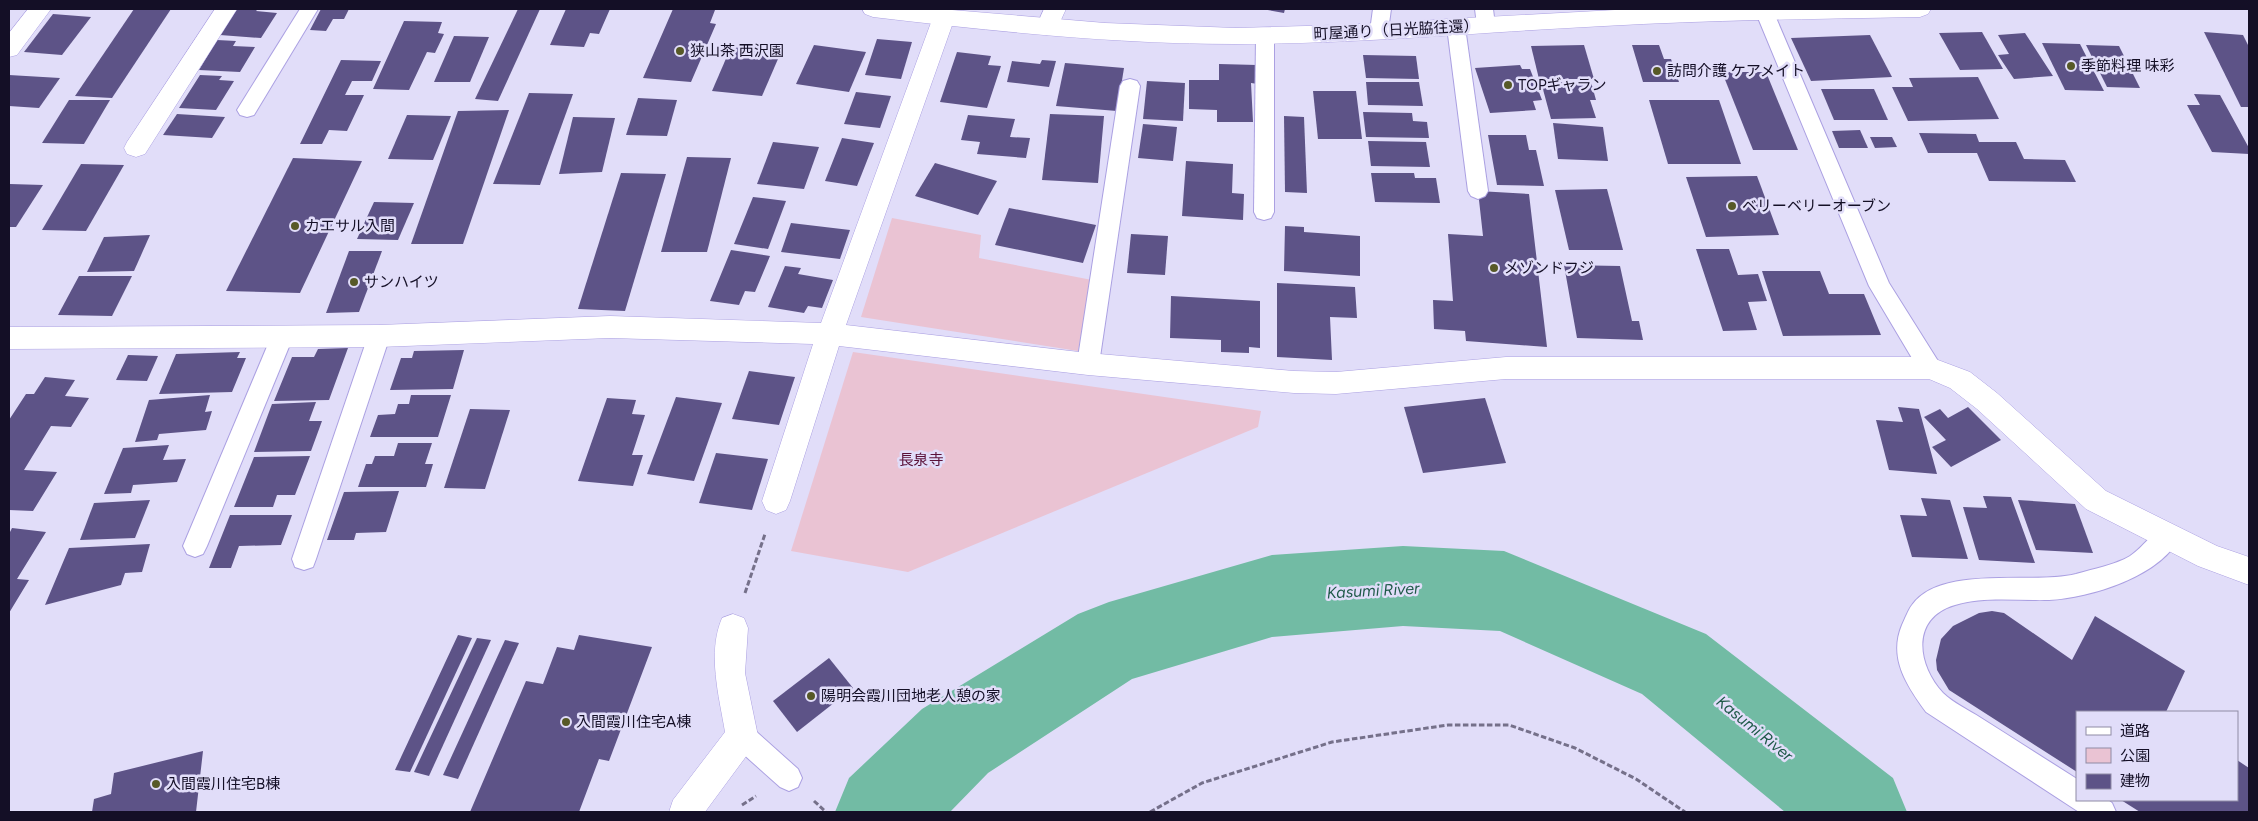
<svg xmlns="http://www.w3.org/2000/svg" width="2258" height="821" viewBox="0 0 2258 821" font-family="Figtree,'Noto Sans JP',sans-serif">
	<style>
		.green { fill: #eac3d3 }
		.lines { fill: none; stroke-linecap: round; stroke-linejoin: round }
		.river { fill: #72bba4; fill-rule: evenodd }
		.building { fill: #5d5387 }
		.lane-casing { stroke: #aba0e2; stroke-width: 2 }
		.street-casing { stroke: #aba0e2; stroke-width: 1 }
		.secondary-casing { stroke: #aba0e2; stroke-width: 1 }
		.path { stroke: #75708a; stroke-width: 3; stroke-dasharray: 5.5 2.5; stroke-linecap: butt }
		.lane { fill: #fff; fill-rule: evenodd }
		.street { fill: #fff; fill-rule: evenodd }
		.secondary { fill: #fff; fill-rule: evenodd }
		.poi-dot { fill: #575927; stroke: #e1ddf9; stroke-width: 2 }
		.labels { text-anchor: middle; stroke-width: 5; stroke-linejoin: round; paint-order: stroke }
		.street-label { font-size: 15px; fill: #140f26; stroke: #e1ddf9 }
		.poi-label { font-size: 15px; fill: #140f26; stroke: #e1ddf9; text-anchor: start }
		.park-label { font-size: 15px; fill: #5a1139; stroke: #e1ddf9 }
		.water-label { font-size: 16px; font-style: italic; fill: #1e5948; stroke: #e1ddf9 }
	</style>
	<rect width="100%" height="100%" fill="#e1ddf9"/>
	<g class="green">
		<polygon points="892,218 981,235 979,258 1092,280 1078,351 861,317"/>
		<polygon points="853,352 1261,411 1258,427 908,572 791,551"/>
	</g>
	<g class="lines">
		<polygon class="river" points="1403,546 1504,551 1706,634 1893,778 1907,812 1785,812 1642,694 1500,631 1403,626 1272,637 1132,679 988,773 950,812 835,812 849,778 922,709 1078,614 1109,602 1272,555"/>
	</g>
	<g class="building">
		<polygon points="134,9 171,9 112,98 75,96"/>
		<polygon points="237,9 257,10 256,11 277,13 261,38 220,35"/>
		<polygon points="321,9 349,9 344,19 333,19 326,31 310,30"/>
		<polygon points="518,9 540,9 498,101 475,99"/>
		<polygon points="566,9 610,9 599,34 590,33 584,47 550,45"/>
		<polygon points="673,9 715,10 710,23 716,24 691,82 643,78"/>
		<polygon points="1262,9 1285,9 1284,13"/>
		<polygon points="53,14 91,17 62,55 24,52"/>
		<polygon points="404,21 442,22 438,33 444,34 435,53 427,52 409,90 373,89"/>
		<polygon points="1982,32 2003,69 1960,70 1939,33"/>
		<polygon points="2204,32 2243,35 2249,47 2249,107 2241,107"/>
		<polygon points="2025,33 2053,76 2014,79 1998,55 2009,54 1998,35"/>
		<polygon points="1870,35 1892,77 1811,81 1791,38"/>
		<polygon points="454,36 489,37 470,82 434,82"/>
		<polygon points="877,39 912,42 901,79 865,75"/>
		<polygon points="217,40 236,41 233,46 255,47 240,72 199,70"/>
		<polygon points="2042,43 2080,44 2104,91 2065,90"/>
		<polygon points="814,45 866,52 849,92 796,84"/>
		<polygon points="1584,45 1594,79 1539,79 1531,46"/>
		<polygon points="1632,45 1659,45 1664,59 1671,59 1679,82 1643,82"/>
		<polygon points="2086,45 2119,46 2140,88 2107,87"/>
		<polygon points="731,47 781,52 762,96 712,91"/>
		<polygon points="957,52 991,56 988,65 1001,66 987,108 940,102"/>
		<polygon points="1363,55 1416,56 1419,79 1366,78"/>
		<polygon points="341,60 381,61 372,81 352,81 345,95 364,95 347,131 329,130 322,144 300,144"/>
		<polygon points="1042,60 1056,61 1049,87 1007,82 1012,61 1040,64"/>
		<polygon points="1065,63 1124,68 1117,111 1056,106"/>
		<polygon points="1219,64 1257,65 1258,84 1251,83 1253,122 1217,122 1217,110 1189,109 1189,80 1219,80"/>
		<polygon points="1520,65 1522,69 1530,69 1542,100 1533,101 1536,110 1490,113 1475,68"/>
		<polygon points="1722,72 1766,72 1798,150 1753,150"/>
		<polygon points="9,75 60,78 39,108 9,106"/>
		<polygon points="200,75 222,76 219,80 234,81 216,110 179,108"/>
		<polygon points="1978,77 1999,119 1908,121 1892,87 1913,87 1909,78"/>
		<polygon points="1147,81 1185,83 1183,121 1143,119"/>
		<polygon points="1366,82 1419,82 1423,106 1368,105"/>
		<polygon points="1541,82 1591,82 1596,100 1590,100 1596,118 1551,119"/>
		<polygon points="1821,89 1874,89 1888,120 1834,120"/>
		<polygon points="1313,91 1356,91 1362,139 1318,139"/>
		<polygon points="856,92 891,96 880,128 844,124"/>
		<polygon points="529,93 573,94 540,185 493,184"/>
		<polygon points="2194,94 2220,95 2249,148 2249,154 2212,152 2187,105 2200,105"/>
		<polygon points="638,98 677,100 667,136 626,135"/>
		<polygon points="69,100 110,100 84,144 42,143"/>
		<polygon points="1649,100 1719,100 1741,164 1668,164"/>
		<polygon points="509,110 463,244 411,244 458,111"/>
		<polygon points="1363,112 1412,113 1413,121 1427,122 1429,138 1366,137"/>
		<polygon points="177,114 225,117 212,138 163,135"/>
		<polygon points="1050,114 1104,116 1098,183 1042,180"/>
		<polygon points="407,115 451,116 433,160 388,159"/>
		<polygon points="968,115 1015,119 1010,137 1030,138 1026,158 977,154 980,142 961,140"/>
		<polygon points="1284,116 1304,117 1307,193 1285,192"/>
		<polygon points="573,117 615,118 602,172 559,174"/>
		<polygon points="1553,123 1603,127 1608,161 1558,159"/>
		<polygon points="1143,124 1177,127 1173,161 1138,158"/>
		<polygon points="1860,130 1868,148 1839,148 1832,131"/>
		<polygon points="1919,133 1976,134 1979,142 2016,142 2024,159 2065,160 2076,182 1989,181 1977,153 1928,153"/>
		<polygon points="1488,135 1526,135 1529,150 1536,150 1544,186 1497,185"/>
		<polygon points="1870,137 1892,137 1897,147 1875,148"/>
		<polygon points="842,138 874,143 857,186 825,181"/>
		<polygon points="1368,141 1426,142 1430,167 1371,166"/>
		<polygon points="773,142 819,147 804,189 757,184"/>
		<polygon points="687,157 731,158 707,252 661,252"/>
		<polygon points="293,158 362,161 300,293 226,291"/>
		<polygon points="1186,161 1233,164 1232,193 1244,194 1243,220 1182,216"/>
		<polygon points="935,163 997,181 978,215 915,196"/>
		<polygon points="81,164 124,165 86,231 42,230"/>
		<polygon points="621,173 666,174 625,311 578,309"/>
		<polygon points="1371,173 1414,173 1415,178 1436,178 1440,203 1375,202"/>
		<polygon points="1757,176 1779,235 1706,237 1686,177"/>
		<polygon points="10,184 43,185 16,227 9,227"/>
		<polygon points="1607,189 1623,250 1569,250 1555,190"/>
		<polygon points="1478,191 1529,194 1547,347 1466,341 1465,331 1434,329 1433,300 1453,301 1448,234 1483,236"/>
		<polygon points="753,197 786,201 768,249 734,244"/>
		<polygon points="374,202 414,203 398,240 357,239"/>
		<polygon points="1009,208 1096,225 1083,263 995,245"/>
		<polygon points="791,223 850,230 840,259 781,252"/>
		<polygon points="1285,226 1304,227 1304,232 1360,236 1360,276 1284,271"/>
		<polygon points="1131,234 1168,236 1165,275 1127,273"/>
		<polygon points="150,235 134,271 87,272 104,237"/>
		<polygon points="1696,249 1729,249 1738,275 1758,274 1767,301 1748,302 1757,330 1723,331"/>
		<polygon points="731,250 770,256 755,292 745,291 739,305 710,301"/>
		<polygon points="349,251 382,251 359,312 326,313"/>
		<polygon points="1564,265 1620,266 1632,321 1639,321 1643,340 1577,338"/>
		<polygon points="785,266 801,268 798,274 833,280 822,308 808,306 804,313 768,307"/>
		<polygon points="1762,271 1820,271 1829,294 1864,294 1881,335 1783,336"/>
		<polygon points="79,276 132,276 112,316 58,315"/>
		<polygon points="1277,283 1355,287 1357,318 1330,317 1332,360 1277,357"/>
		<polygon points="1171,296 1260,301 1260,348 1249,347 1249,353 1221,352 1221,340 1170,338"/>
		<polygon points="348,348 329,400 274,401 292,357 314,357 318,349"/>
		<polygon points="464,350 453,389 390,390 401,358 412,358 414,351"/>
		<polygon points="240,352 237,358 246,358 232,392 159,394 176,354"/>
		<polygon points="128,355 158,356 147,381 116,380"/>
		<polygon points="749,371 795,377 779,425 732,419"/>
		<polygon points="45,377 75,380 65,396 89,398 71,427 51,426 24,470 57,472 33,511 9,510 9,420 26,394 34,394"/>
		<polygon points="210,395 205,412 212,411 206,430 159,434 157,440 135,442 149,400"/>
		<polygon points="411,395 451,395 438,437 370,437 378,415 395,414 398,404 409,404"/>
		<polygon points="676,397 722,403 694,481 647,474"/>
		<polygon points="607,398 636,400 632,414 645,415 632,455 643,455 633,486 578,481"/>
		<polygon points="1485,398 1506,463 1423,473 1404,407"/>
		<polygon points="316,402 309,421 322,421 311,451 254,452 272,404"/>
		<polygon points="1898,407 1919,409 1937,474 1889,470 1876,420 1903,422"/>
		<polygon points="1968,407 2001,440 1951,467 1932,447 1946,440 1924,417 1940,409 1948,418"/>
		<polygon points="470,409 510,410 485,489 444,488"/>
		<polygon points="398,443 432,443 425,464 433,464 426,487 358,487 366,464 372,464 375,456 394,456"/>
		<polygon points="169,445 163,460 186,459 177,482 133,485 131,493 104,494 123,448"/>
		<polygon points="716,453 768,459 752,510 699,503"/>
		<polygon points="310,456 295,495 277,495 273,507 234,507 254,457"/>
		<polygon points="399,491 386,532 356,533 354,540 327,540 344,492"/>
		<polygon points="1983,496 2011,497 2035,563 1979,560 1963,507 1987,508"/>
		<polygon points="1921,498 1950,500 1968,559 1912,557 1900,515 1927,516"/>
		<polygon points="150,500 135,538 80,540 94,503"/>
		<polygon points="2018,500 2075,504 2093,553 2036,550"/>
		<polygon points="230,515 292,515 281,545 239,546 231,568 209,568"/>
		<polygon points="12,528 46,532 17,579 29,580 9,613 9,534"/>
		<polygon points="150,544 142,572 125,573 121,585 45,605 69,548"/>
		<polygon points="1992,611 2004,613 2072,660 2095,616 2185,671 2166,712 2077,712 2077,772 1949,690 1937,670 1936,660 1941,639 1953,626 1979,613"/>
		<polygon points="458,635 472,638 410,772 395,770"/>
		<polygon points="579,635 652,647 609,761 599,759 579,812 470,812 526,681 543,684 557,647 574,650"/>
		<polygon points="477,638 491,640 429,776 414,772"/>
		<polygon points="505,640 519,643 458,779 443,775"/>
		<polygon points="829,658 853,688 797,732 773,701"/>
		<polygon points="203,751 196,812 92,812 94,799 111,794 114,773"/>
		<polygon points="2237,760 2249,768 2249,812 2140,812 2121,800 2237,800"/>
	</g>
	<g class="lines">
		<g class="lane-casing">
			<g id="lane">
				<polygon points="300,9 318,9 254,115 247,117 240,115 237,110"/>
				<polygon points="1373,9 1391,9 1388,31 1386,36 1379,37 1372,36 1370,31"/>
				<polygon points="1475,9 1493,9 1495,25 1492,30 1486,31 1480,30 1477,25"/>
				<polygon points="1758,9 1772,9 1774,13 1889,283 1938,361 1941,368 1938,375 1930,377 1922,375 1869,286 1756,13"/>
				<polygon points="1456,21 1462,22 1465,27 1488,191 1485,196 1478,199 1471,196 1468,191 1447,27 1450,22"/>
				<polygon points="1265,29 1272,31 1274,36 1274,212 1271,218 1264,220 1257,218 1254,212 1256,36 1258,31"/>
				<polygon points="1130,79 1137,81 1140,86 1099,364 1096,371 1088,373 1080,371 1077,364 1120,86 1123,81"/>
				<polygon points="379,327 387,330 390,336 316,559 313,567 304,570 295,567 292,559 368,336 371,330"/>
				<polygon points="282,328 290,331 293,337 207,546 203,554 195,557 187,554 183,546 271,337 274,331"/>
				<path d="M2168 525 2176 528 2180 536C2162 576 2090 598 2049 600 2018 601 1985 596 1955 605 1910 618 1917 665 1943 693 1953 703 1969 710 1981 718 2013 738 2045 759 2077 779V800H2108L2112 803 2116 812H2079L1926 712C1907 686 1888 658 1902 625 1905 619 1908 610 1912 605 1941 564 2033 585 2076 574 2093 569 2115 565 2130 556 2144 547 2152 531 2168 525Z"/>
				<polygon points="742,723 751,727 798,769 802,778 798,787 789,791 780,787 733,745 729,736 733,727"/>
			</g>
		</g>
		<g class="street-casing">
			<g id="street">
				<polygon points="28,9 51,9 17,55 9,57 9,33"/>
				<polygon points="215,9 237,9 145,154 136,157 127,154 124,148 127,142"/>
				<polygon points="944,9 952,12 955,17 846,325 1088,353 1294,371 1336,372 1506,357 1930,357 1970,372 1997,393 2106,491 2217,546 2249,557 2249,585 2198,566 2086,509 1977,409 1950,388 1929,379 1506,379 1336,394 1294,393 1088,375 839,346 790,501 786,510 776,514 766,510 762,501 813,344 610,338 379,347 9,349 9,327 379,325 610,316 821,323 933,17 936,12"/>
				<polygon points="1044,9 1066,9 1055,33 1047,35 1039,33 1036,27"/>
				<path d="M733 614 744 618 748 628 745 673 758 736 753 747 705 812H669L673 800 725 732C719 696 707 653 722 618Z"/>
			</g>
		</g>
		<g class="secondary-casing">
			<path id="secondary" d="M862 9H940L1105 23 1236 28 1341 25 1633 9H1931L1928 14 1920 17C1815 19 1709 20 1604 26 1481 32 1358 44 1235 44 1114 44 993 31 873 17L865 14Z"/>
		</g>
		<g class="path">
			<polyline points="745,593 765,534"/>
			<polyline points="814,801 826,812"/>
			<polyline points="742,805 756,796"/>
			<polyline points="1150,812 1202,783 1332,742 1448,725 1509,725 1575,748 1636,779 1685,812"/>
		</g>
		<use href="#lane" class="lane"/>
		<use href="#street" class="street"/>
		<use href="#secondary" class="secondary"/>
	</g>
	<g class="poi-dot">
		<circle cx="680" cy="51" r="5"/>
		<circle cx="2071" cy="66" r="5"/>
		<circle cx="1657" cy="71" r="5"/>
		<circle cx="1508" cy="85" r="5"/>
		<circle cx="1732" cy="206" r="5"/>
		<circle cx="295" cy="226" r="5"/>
		<circle cx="1494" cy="268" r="5"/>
		<circle cx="354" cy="282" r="5"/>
		<circle cx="811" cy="696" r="5"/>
		<circle cx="566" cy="722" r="5"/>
		<circle cx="156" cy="784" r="5"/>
	</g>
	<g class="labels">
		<g class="street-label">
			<text transform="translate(1396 30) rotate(-3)" y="5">町屋通り（日光脇往還）</text>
		</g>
		<g class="poi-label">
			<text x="690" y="56">狭山茶 西沢園</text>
			<text x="2081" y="71">季節料理 味彩</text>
			<text x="1667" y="76">訪問介護 ケアメイト</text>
			<text x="1518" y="90">TOPギャラン</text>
			<text x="1742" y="211">ベリーベリーオーブン</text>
			<text x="305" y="231">カエサル入間</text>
			<text x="1504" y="273">メゾンドフジ</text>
			<text x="364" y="287">サンハイツ</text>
			<text x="821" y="701">陽明会霞川団地老人憩の家</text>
			<text x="576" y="727">入間霞川住宅A棟</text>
			<text x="166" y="789">入間霞川住宅B棟</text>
		</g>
		<g class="park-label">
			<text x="921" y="465">長泉寺</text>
		</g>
		<g class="water-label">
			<text transform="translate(1373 590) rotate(-3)" y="6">Kasumi River</text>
			<text transform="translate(1755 728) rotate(39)" y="6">Kasumi River</text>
		</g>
	</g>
	<rect width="2258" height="821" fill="none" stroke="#140f26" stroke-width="20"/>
	<rect x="2076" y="711" width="162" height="90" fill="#e1ddf9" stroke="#8f8ba5"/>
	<rect x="2086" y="727" width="25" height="8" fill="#ffffff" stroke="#8f8ba5"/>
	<text x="2120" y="736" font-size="15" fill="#140f26">道路</text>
	<rect x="2086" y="748" width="25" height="15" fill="#eac3d3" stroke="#8f8ba5"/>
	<text x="2120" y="761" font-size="15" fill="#140f26">公園</text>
	<rect x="2086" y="774" width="25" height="15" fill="#5d5387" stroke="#8f8ba5"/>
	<text x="2120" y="786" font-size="15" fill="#140f26">建物</text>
</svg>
